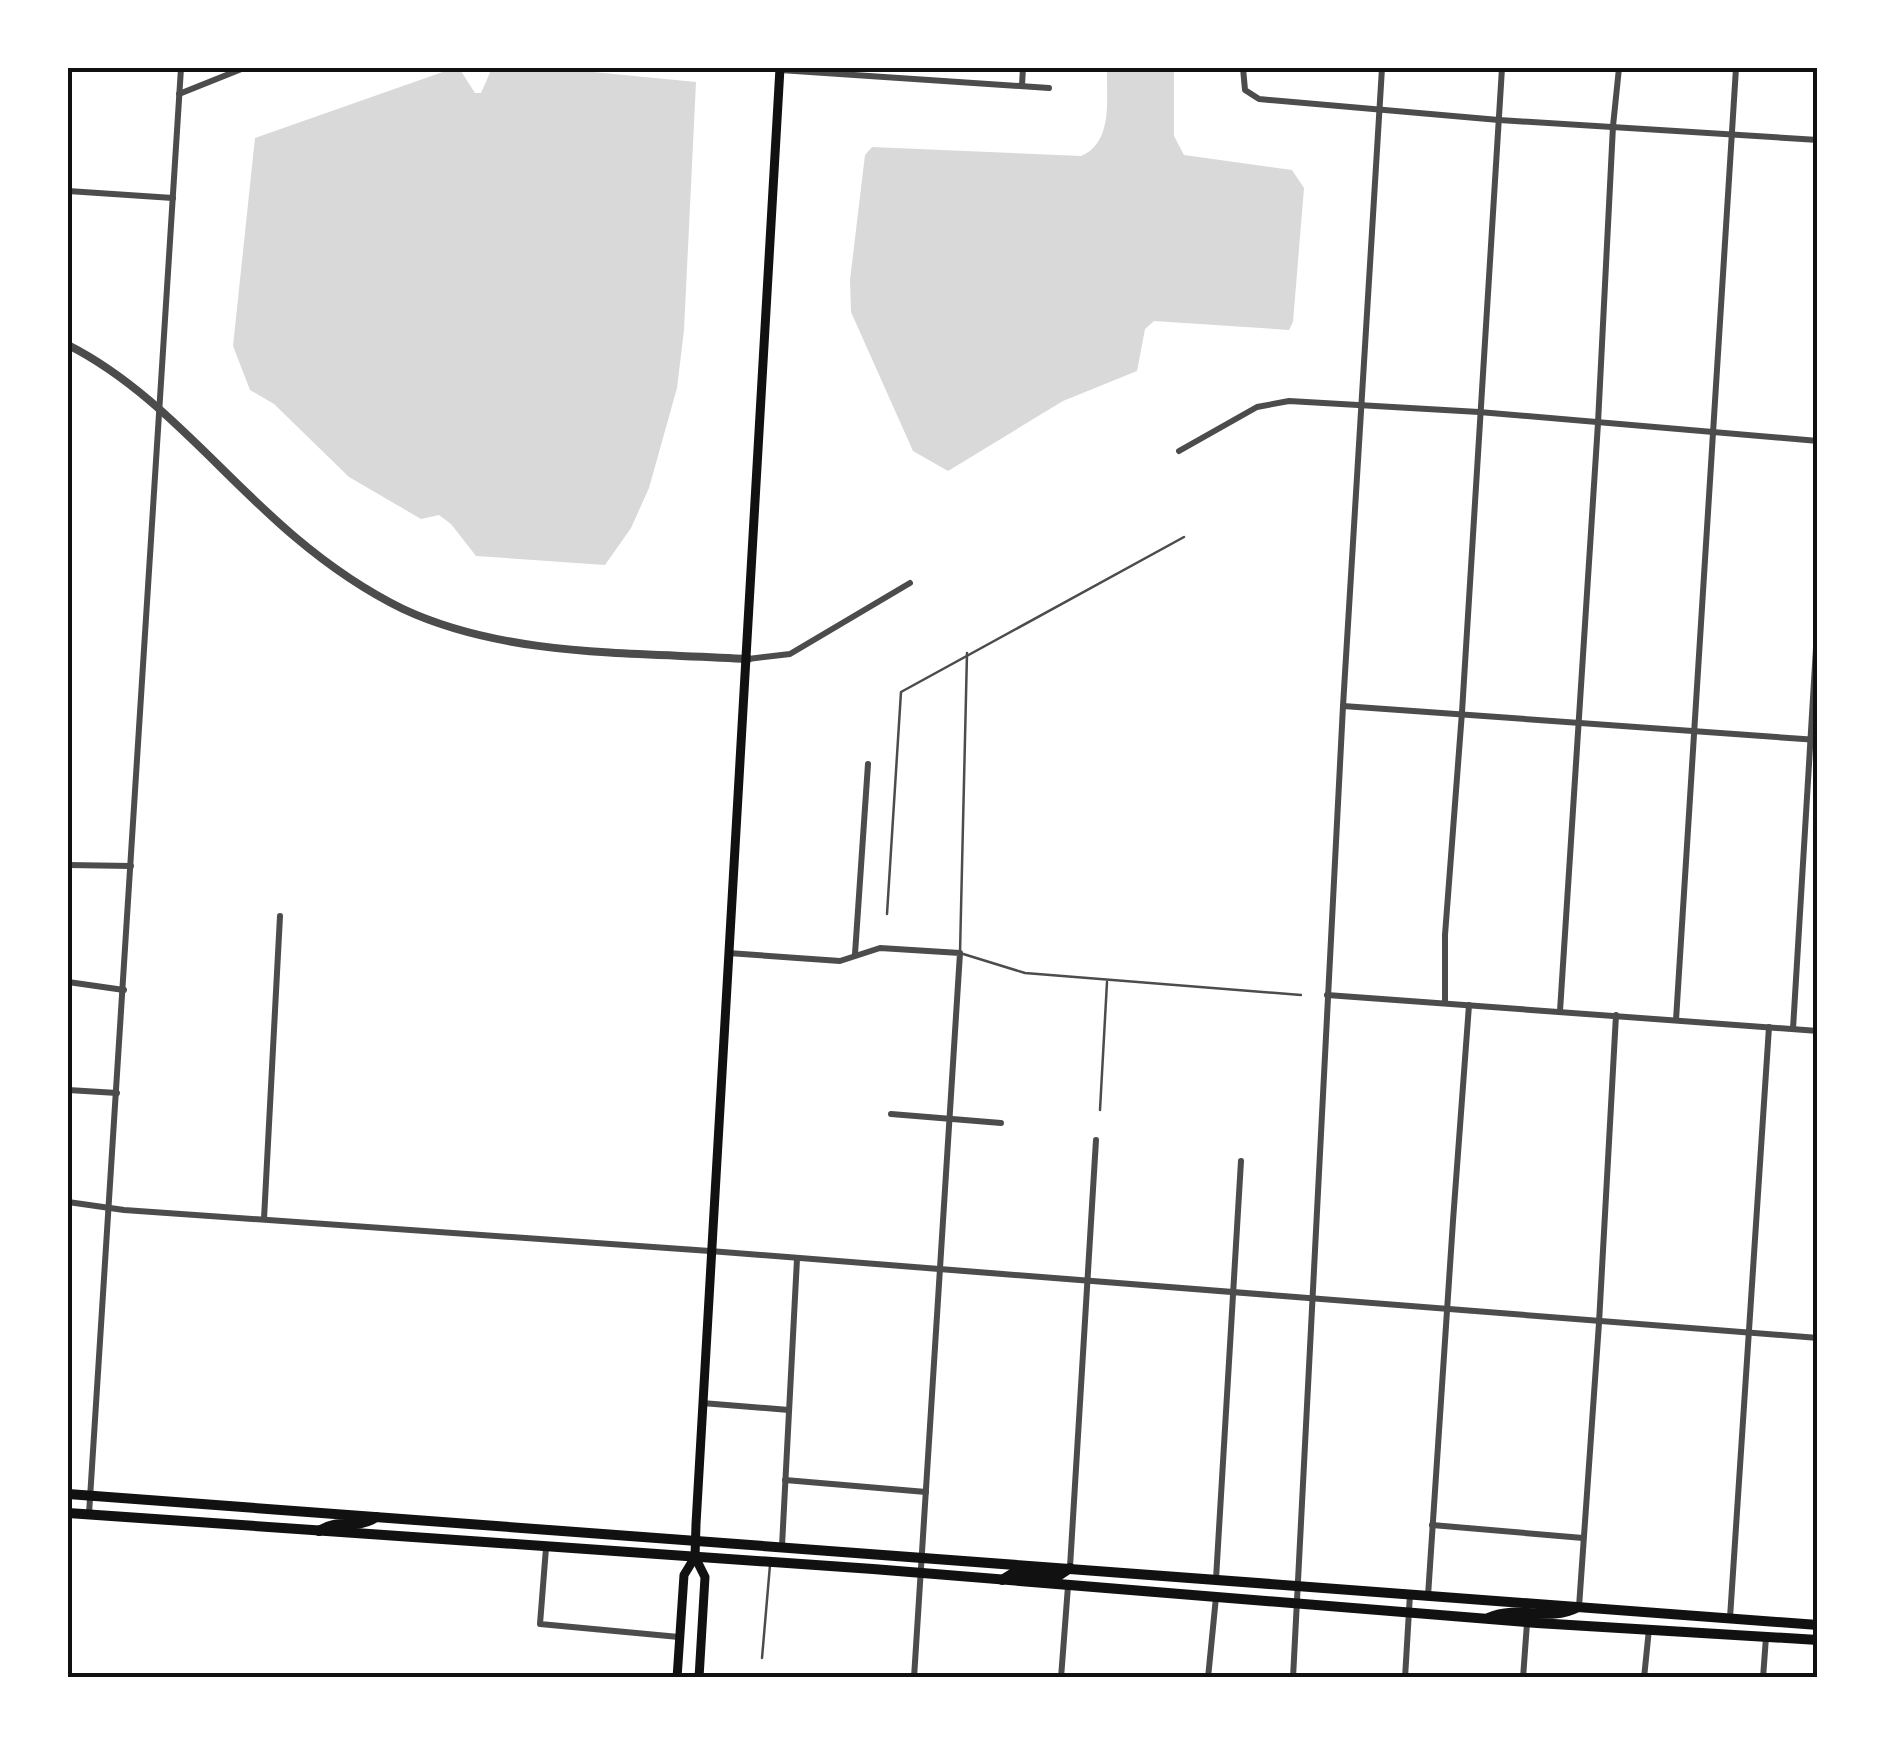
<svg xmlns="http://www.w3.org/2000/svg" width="1885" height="1745" viewBox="0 0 1885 1745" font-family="Manrope,sans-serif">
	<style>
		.water { fill: #d9d9d9 }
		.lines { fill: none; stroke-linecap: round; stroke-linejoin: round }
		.service { stroke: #4c4c4c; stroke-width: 2.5 }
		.minor { stroke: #4c4c4c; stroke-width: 6 }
		.tertiary { stroke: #4c4c4c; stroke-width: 8 }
		.secondary { stroke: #111; stroke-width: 9 }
		.primary { stroke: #111; stroke-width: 10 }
		.neatline { fill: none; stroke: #111; stroke-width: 4 }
	</style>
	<rect width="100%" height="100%" fill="#fff"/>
	<g class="water">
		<polygon points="454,68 459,68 475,93 481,93 492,68 552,68 696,82 684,330 677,388 649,488 631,528 605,565 476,556 451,524 439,515 421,519 349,477 274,404 250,390 233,346 255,138"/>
		<path d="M1107 68H1174V136L1184 155 1292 170 1304 188 1293 322 1289 330 1154 321 1145 329 1137 371 1063 401 948 471 913 451 851 312 850 280 865 155 872 147 1081 156C1114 142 1106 98 1107 68Z"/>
	</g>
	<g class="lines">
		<g class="service">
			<polyline points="967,653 960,953 1025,973 1301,995"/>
			<polyline points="887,914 901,692 1184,537"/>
			<polyline points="1100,1110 1107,982"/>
			<polyline points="762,1658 770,1565"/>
		</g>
		<g class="minor">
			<polyline points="1243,68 1245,90 1259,99 1499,120 1818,140"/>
			<polyline points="780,70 1049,88"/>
			<polyline points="1022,85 1023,68"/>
			<polyline points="179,94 244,68"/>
			<polyline points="68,191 173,198"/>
			<polyline points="1179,451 1257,407 1289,401 1479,412 1818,441"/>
			<polyline points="748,659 790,654 910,583"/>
			<polyline points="1343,706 1818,740"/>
			<polyline points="68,865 131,866"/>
			<polyline points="728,953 840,961 880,948 960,953 914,1678"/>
			<polyline points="855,954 868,764"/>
			<polyline points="68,982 124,990"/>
			<polyline points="1327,995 1818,1031"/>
			<polyline points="1445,1003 1445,935 1462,712 1502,68"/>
			<polyline points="1560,1011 1598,423 1613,126 1619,68"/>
			<polyline points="1676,1020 1736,68"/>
			<polyline points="1793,1029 1818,615"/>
			<polyline points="68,1090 117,1093"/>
			<polyline points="891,1114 1001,1123"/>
			<polyline points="68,1202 124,1210 710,1251 1818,1338"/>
			<polyline points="264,1219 280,916"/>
			<polyline points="702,1403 789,1410"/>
			<polyline points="785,1480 926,1492"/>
			<polyline points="89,1514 181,68"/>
			<polyline points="1432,1525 1583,1538"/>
			<polyline points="782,1546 797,1259"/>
			<polyline points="546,1548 540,1624 679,1637"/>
			<polyline points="1070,1567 1096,1140"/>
			<polyline points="1216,1579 1241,1161"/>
			<path d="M1428 1596C1440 1398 1454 1202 1469 1005"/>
			<polyline points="1579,1607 1599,1323 1616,1015"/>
			<polyline points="1730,1618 1769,1027"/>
			<polyline points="1061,1678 1068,1586"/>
			<polyline points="1208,1678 1216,1597"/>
			<polyline points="1293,1678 1343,706 1382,68"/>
			<polyline points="1405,1678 1410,1594"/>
			<polyline points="1523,1678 1527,1623"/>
			<polyline points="1644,1678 1649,1629"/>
			<polyline points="1763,1678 1766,1637"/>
		</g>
		<path class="tertiary" d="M68 345C157 390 219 473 295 537 327 564 364 590 403 609 508 658 635 652 748 659"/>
		<g class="secondary">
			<polyline points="677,1678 684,1575 695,1557"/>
			<polyline points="699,1678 705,1577 695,1557 696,1524 780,68"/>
		</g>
		<g class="primary">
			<polyline points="68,1494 1818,1625"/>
			<polyline points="68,1513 873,1569 1537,1623 1818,1640"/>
			<path d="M319 1531C340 1517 355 1531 376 1517"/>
			<polyline points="1002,1580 1015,1572 1058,1576 1070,1568"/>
			<path d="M1488 1618C1521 1604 1547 1623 1578 1607"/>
		</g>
	</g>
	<rect width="1885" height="1745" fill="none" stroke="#ffffff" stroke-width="140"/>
	<rect x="70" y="70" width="1745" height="1605" class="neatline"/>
</svg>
